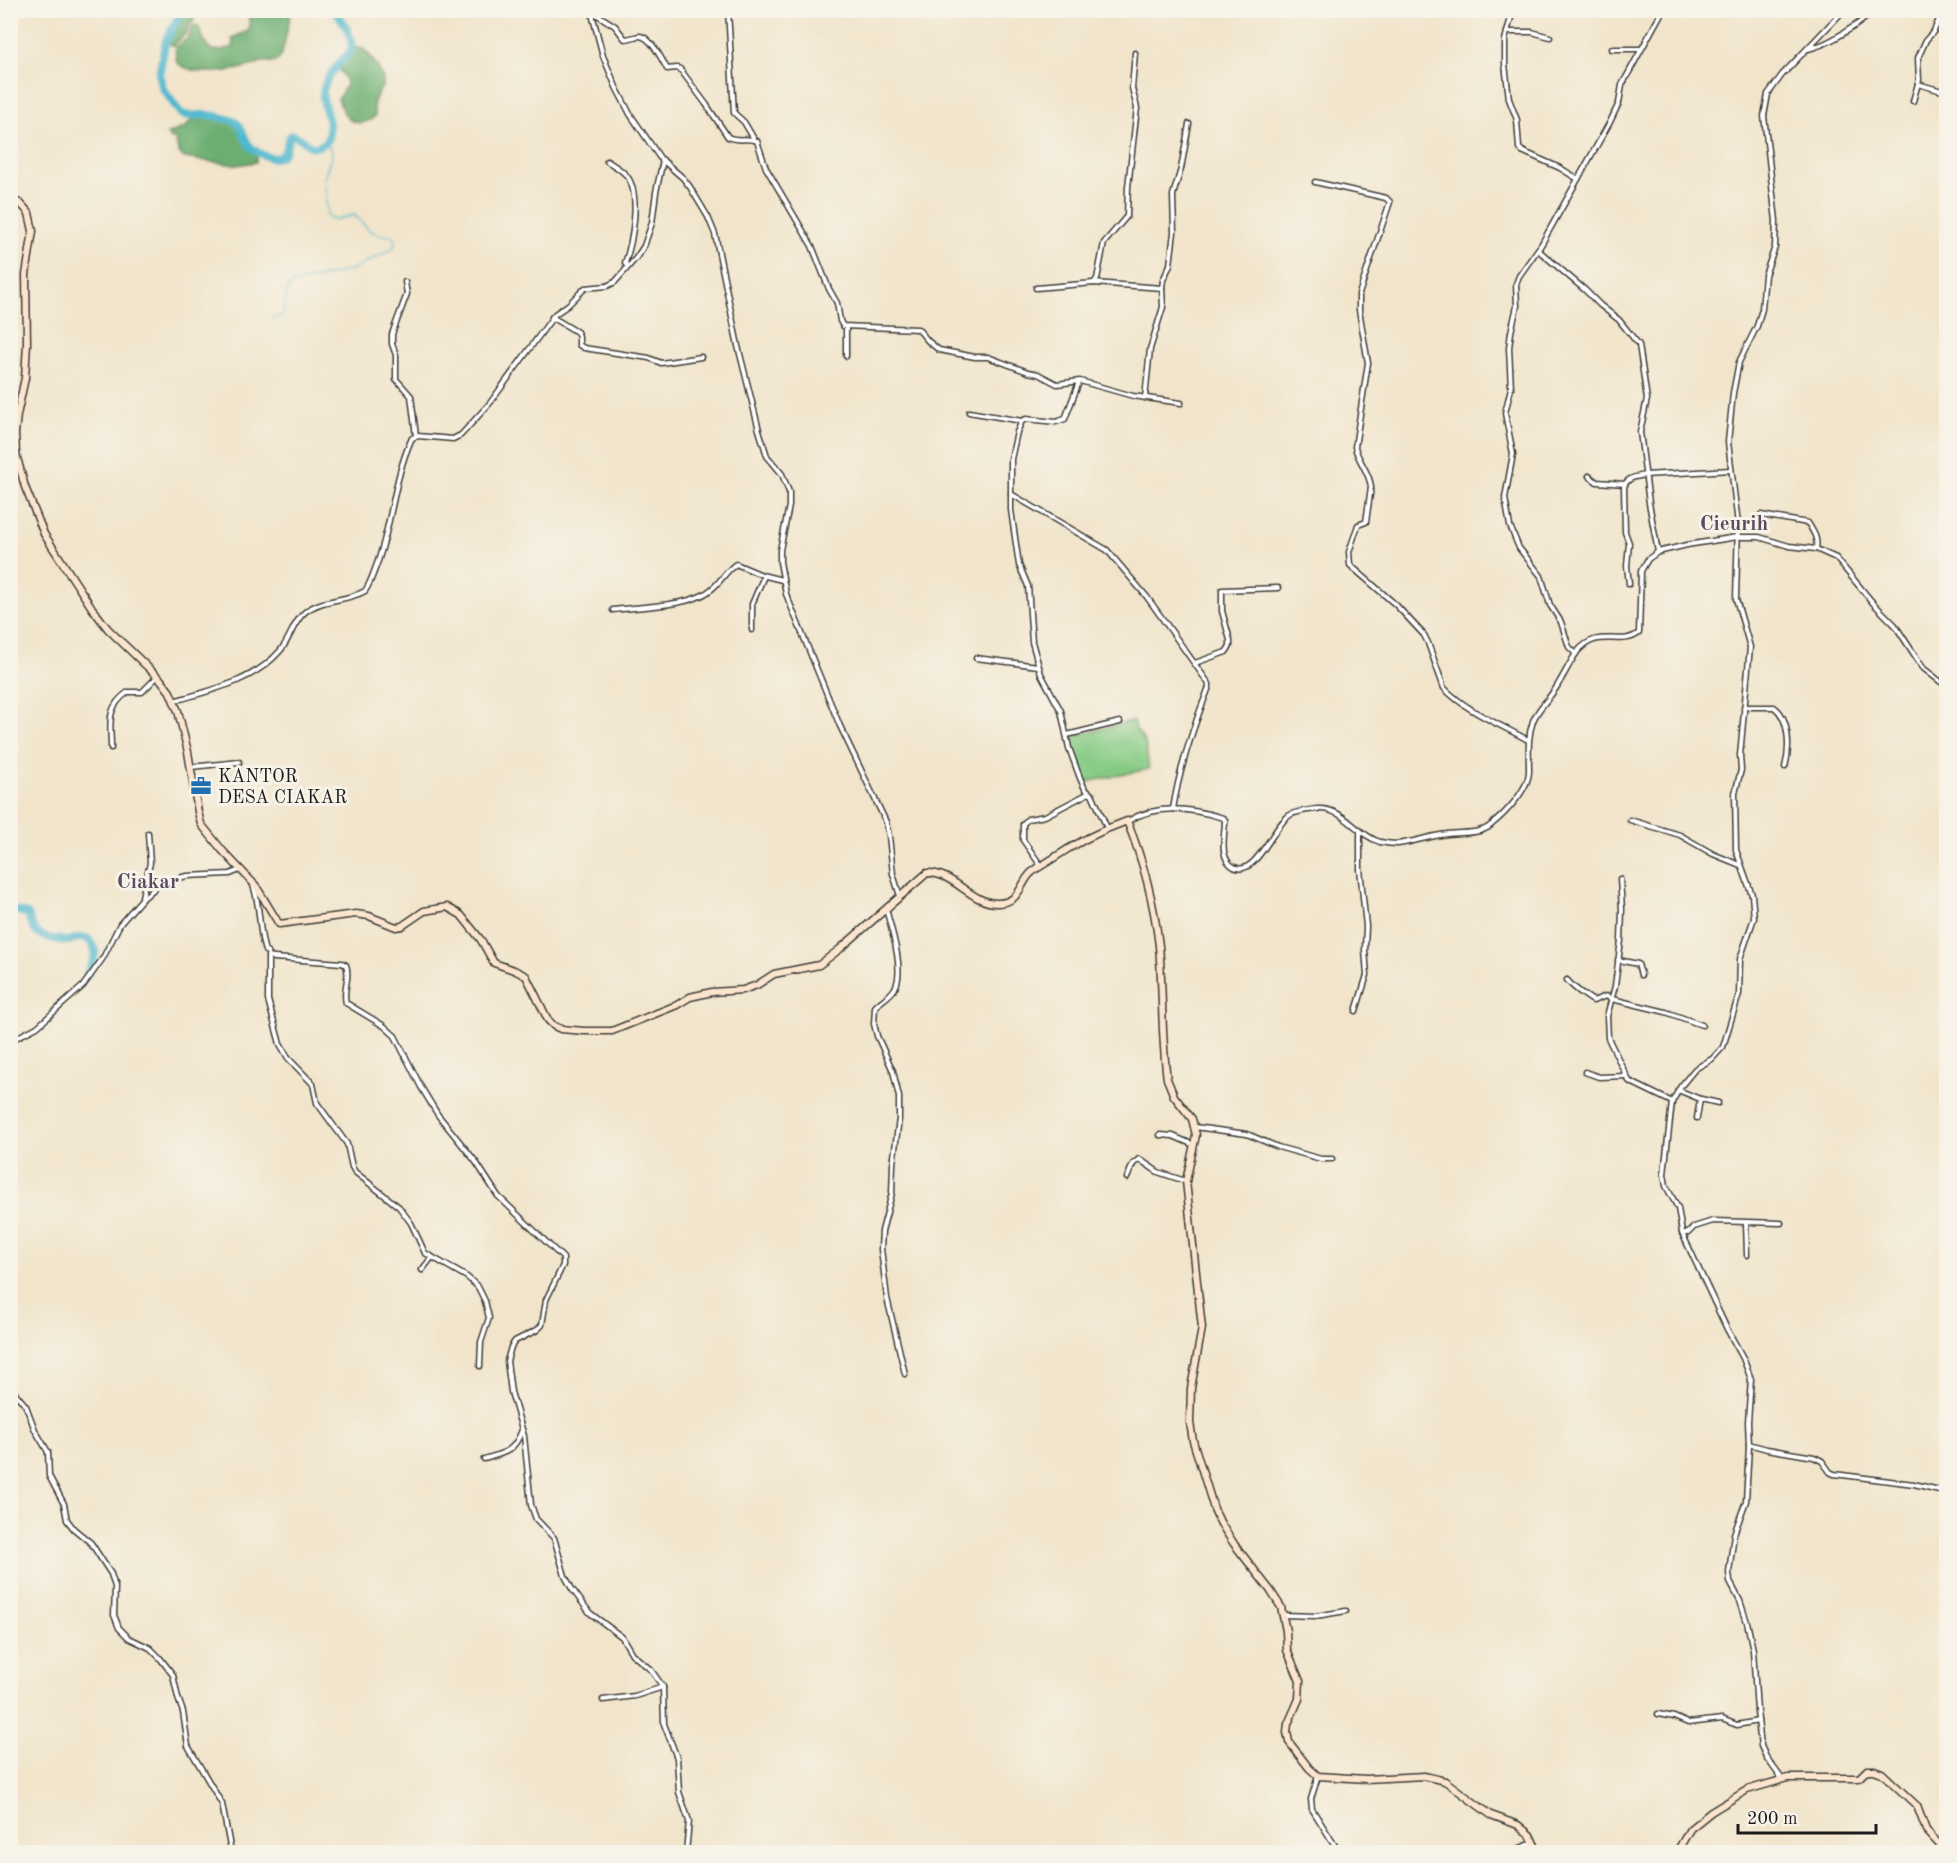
<svg xmlns="http://www.w3.org/2000/svg" width="1957" height="1863" viewBox="0 0 1957 1863" font-family="'Old Standard TT',serif">
	<style>
		.green { fill: #85ca83; stroke: #507350; stroke-width: 1.5 }
		.forest { fill: #6cae71; stroke: #446546; stroke-width: 1.5 }
		.lines { fill: none; stroke-linecap: round; stroke-linejoin: round }
		.stream { stroke: #50b8ce; stroke-width: 1.5 }
		.river { stroke: #50b8ce; stroke-width: 8 }
		.street-casing { stroke: #3c3a36; stroke-width: 7 }
		.secondary-casing { stroke: #3c3a36; stroke-width: 9 }
		.street { stroke: #fff; stroke-width: 4 }
		.secondary { stroke: #fce5cf; stroke-width: 6 }
		.labels { text-anchor: middle; stroke-width: 6; stroke-linejoin: round; paint-order: stroke }
		.poi-label { font-size: 18px; fill: #1c1c1c; stroke: #f7f3e8; text-anchor: start }
		.quarter-label { font-size: 21px; font-weight: bold; fill: #5a4a62; stroke: #f7f3e8 }
	</style>
	<rect width="100%" height="100%" fill="#f7f3e8"/>
	<filter id="ink" filterUnits="userSpaceOnUse"><feTurbulence type="fractalNoise" baseFrequency=".0167" numOctaves="2"/><feDisplacementMap in="SourceGraphic" scale="12" xChannelSelector="R" yChannelSelector="G"/><feConvolveMatrix kernelMatrix="1 2 1 2 8 2 1 2 1" color-interpolation-filters="sRGB"/></filter>
	<filter id="wash" filterUnits="userSpaceOnUse"><feTurbulence type="fractalNoise" baseFrequency=".008" numOctaves="4" result="noise"/><feDisplacementMap in="SourceGraphic" scale="24" xChannelSelector="R" yChannelSelector="G"/><feGaussianBlur stdDeviation="1.35" result="paint"/><feColorMatrix in="noise" values="0 0 0 0 0 0 0 0 0 0 0 0 0 0 0 0 0 1.4 0 .05"/><feComposite in="paint" operator="in"/></filter>
	<g filter="url(#wash)">
		<rect width="100%" height="100%" fill="#f1e4ca"/>
		<polygon class="green" points="1134,721 1136,730 1145,742 1149,769 1086,782 1069,737"/>
		<g class="forest">
			<polygon points="186,10 199,11 186,33 174,46 170,44 166,36 174,19"/>
			<path d="M248 11H292C287 22 285 53 279 59 272 66 269 60 262 62 259 62 257 65 254 65 231 72 197 78 177 63L175 50 178 46 187 39 194 25 198 26C209 48 204 56 234 47L232 38 250 30Z"/>
			<path d="M360 47C368 51 385 74 383 84 381 90 376 95 374 102 372 107 375 110 375 116 369 123 354 126 347 117 343 113 340 104 338 99L346 85 345 78 340 71 341 65 351 57 355 48Z"/>
			<path d="M204 113C218 111 235 119 241 131 243 136 243 141 246 145 249 149 253 151 257 154L256 162 236 165 185 158C177 153 177 148 176 140L170 138 167 134 186 127 192 119Z"/>
		</g>
		<g class="lines">
			<path class="stream" d="M272 319 283 315 287 291 291 284 351 270 392 249 395 244 394 236C384 236 372 234 365 226 361 222 359 218 354 215L335 220 327 216 326 194 324 179 332 154 327 141"/>
			<g class="river">
				<path d="M182 10 166 40 159 74 163 89 181 114C190 118 199 114 208 115 216 116 224 118 231 120 244 124 242 136 249 145 255 152 274 163 282 155 288 150 286 141 291 135 307 136 307 157 327 141 333 123 326 117 323 99 321 79 339 64 351 51 354 38 343 20 334 10"/>
				<path d="M10 909 28 914C34 932 34 935 54 939 58 939 64 941 68 941 76 939 79 936 87 938 101 952 94 958 87 974"/>
			</g>
		</g>
	</g>
	<g filter="url(#ink)">
		<g class="lines">
			<g class="street-casing">
				<g id="street">
					<polyline points="591,10 603,56 616,87 630,114 660,158 683,178 690,187 708,217 715,234 738,346 759,430 767,456 782,474 789,492 789,506 780,550 780,562 786,594 840,726 886,822 889,836 893,874 900,896"/>
					<polyline points="728,10 734,113 744,122 754,139"/>
					<polyline points="1513,10 1505,40 1505,64 1509,99 1517,120 1519,148 1522,151 1560,168 1578,179"/>
					<path d="M593 12 615 26 625 39C630 39 635 36 640 36 651 37 663 61 667 69L677 68 680 69 706 104 728 137C737 142 748 137 757 141L766 168 812 246 829 289 837 303 840 321 843 326 918 329 928 341 939 350 975 357H988L1028 372 1038 374 1057 384 1080 381 1133 396 1181 403"/>
					<polyline points="1507,32 1532,32 1550,37"/>
					<polyline points="1612,49 1640,49"/>
					<path d="M1808 49C1826 45 1841 35 1856 25 1864 20 1868 15 1876 10"/>
					<polyline points="1918,84 1942,91"/>
					<polyline points="1913,101 1919,80 1918,58 1926,40 1934,31 1943,10"/>
					<path d="M607 161C613 165 621 169 626 175 642 193 632 243 625 263L628 267"/>
					<path d="M1315 182 1386 198 1390 202 1359 294V310L1368 363 1355 447C1358 461 1370 473 1371 487L1366 522 1358 525 1349 552 1350 565 1396 605 1424 635 1428 643 1444 688C1466 711 1501 725 1528 740"/>
					<polyline points="1538,250 1585,290 1600,305 1619,320 1639,345 1647,399 1640,432 1649,503 1658,552"/>
					<polyline points="405,282 407,294 392,334 392,344 396,355 396,379 411,396 416,436"/>
					<polyline points="1094,283 1097,279 1104,243 1127,216 1128,187 1137,108 1132,88 1135,53"/>
					<polyline points="1036,288 1094,283 1162,288"/>
					<polyline points="552,317 577,332 579,336 579,345 584,348 649,358 661,363 701,357"/>
					<polyline points="846,356 846,327"/>
					<polyline points="1079,382 1065,419 1056,422 1026,419 1022,421 1017,432 1011,459 1011,510 1019,565 1028,586 1032,642 1041,674 1061,711 1069,748 1080,778 1085,789 1093,796 1107,828"/>
					<polyline points="1145,398 1150,349 1163,307 1162,288 1163,280 1170,265 1174,232 1173,195 1181,169 1189,124"/>
					<polyline points="969,412 1022,421"/>
					<polyline points="1589,476 1597,482 1625,484"/>
					<path d="M1011 494 1107 550 1147 597 1209 684V687C1193 727 1180 766 1173 809"/>
					<path d="M1761 515 1808 523C1814 533 1818 538 1816 549"/>
					<path d="M1629 584 1627 566 1629 543 1625 532 1624 487C1627 477 1636 477 1645 475L1731 470"/>
					<path d="M613 610C638 607 690 606 709 591 720 584 725 571 736 564L762 575 782 580"/>
					<polyline points="752,630 752,604 764,576"/>
					<polyline points="1576,654 1569,647 1561,622 1550,605 1541,576 1519,548 1510,526 1505,498 1513,454 1505,413 1511,388 1509,348 1511,332 1517,306 1516,284 1519,276 1541,245 1610,122 1619,103 1622,85 1663,10"/>
					<polyline points="976,658 1038,666"/>
					<polyline points="1195,663 1226,652 1230,646 1230,640 1222,611 1222,590 1278,588"/>
					<path d="M174 701C212 690 253 682 280 651 290 640 293 622 305 612 322 598 346 602 365 591 371 583 374 571 378 561 392 522 394 477 412 438L418 436 453 439 461 435 490 403 555 314 568 305 585 288 607 286 615 282 636 258 644 246 652 223 656 192 663 160"/>
					<path d="M1744 707H1774C1790 718 1790 750 1785 767"/>
					<polyline points="1067,735 1120,722"/>
					<path d="M111 748C111 724 105 708 128 692H142L157 677"/>
					<polyline points="191,767 239,762"/>
					<polyline points="1630,820 1680,835 1713,854 1740,865"/>
					<path d="M1128 821C1156 804 1192 808 1223 818L1225 820C1225 835 1218 858 1234 867 1256 878 1273 825 1290 815 1297 811 1309 810 1317 809 1344 807 1355 834 1380 842 1385 843 1392 844 1398 844 1414 842 1430 836 1447 834 1457 832 1468 834 1479 831 1483 830 1488 828 1491 825 1505 814 1529 789 1529 771 1529 754 1527 738 1533 721 1538 708 1549 699 1556 688 1563 677 1570 662 1577 652 1599 626 1620 648 1639 633L1641 571 1648 559 1658 552 1687 545 1737 537H1759L1789 546 1816 549 1836 558 1873 603 1895 625 1923 668 1946 686"/>
					<polyline points="1041,866 1023,840 1023,824 1028,819 1045,816 1089,793"/>
					<polyline points="1620,879 1622,909 1621,940 1615,986 1607,1016 1608,1038 1629,1081 1672,1102"/>
					<path d="M253 885C261 907 258 930 265 951L268 952 269 956 274 958 342 963 346 965C351 977 342 990 346 1003L384 1026 395 1036 421 1087 438 1115 476 1162 498 1196 563 1258V1265L546 1300 542 1325 537 1330 515 1341 511 1347 507 1361 511 1392 524 1436 531 1505 536 1519 554 1538 565 1576 572 1589 590 1613 622 1637 632 1654 651 1670 663 1687 664 1724 677 1758 679 1792 689 1821 686 1852"/>
					<polyline points="142,897 150,863 148,833"/>
					<path d="M886 909C891 928 905 970 895 988 891 996 881 1000 875 1007L874 1024 877 1036 893 1071 899 1097V1119L893 1164 892 1193 882 1231 881 1249 887 1298 905 1374"/>
					<polyline points="268,956 268,1000 280,1044 288,1058 313,1084 317,1103 347,1144 352,1167 355,1172 399,1207 411,1223 425,1253 467,1277 478,1287 485,1301 489,1318 481,1342 480,1366"/>
					<polyline points="1618,960 1638,964 1641,975"/>
					<path d="M1567 980C1574 989 1583 994 1593 1001L1606 996 1612 999 1666 1012 1702 1025"/>
					<polyline points="1356,1011 1367,975 1365,950 1366,926 1360,869 1360,832"/>
					<polyline points="10,1041 37,1027 83,986 103,958 120,924 141,900 162,882 187,876 230,874 240,870"/>
					<polyline points="1585,1072 1599,1077 1626,1076"/>
					<polyline points="1678,1090 1700,1099 1697,1118"/>
					<polyline points="1701,1099 1718,1103"/>
					<polyline points="1195,1127 1247,1134 1278,1147 1321,1159 1332,1159"/>
					<polyline points="1160,1135 1173,1136 1194,1145"/>
					<polyline points="1127,1178 1133,1164 1139,1159 1158,1172 1185,1181"/>
					<polyline points="1746,1223 1747,1255"/>
					<polyline points="1682,1233 1688,1233 1694,1227 1713,1221 1781,1223"/>
					<polyline points="422,1270 432,1257"/>
					<polyline points="10,1387 26,1406 35,1430 48,1452 49,1476 64,1504 67,1520 74,1529 91,1543 111,1574 115,1587 114,1615 119,1628 129,1638 150,1648 160,1658 173,1675 178,1698 183,1712 188,1746 222,1804 231,1852"/>
					<polyline points="1749,1444 1767,1449 1814,1457 1822,1461 1830,1472 1834,1474 1914,1484 1939,1490"/>
					<path d="M484 1459C505 1453 514 1452 522 1430"/>
					<polyline points="1283,1615 1316,1616 1346,1611"/>
					<polyline points="603,1700 635,1696 663,1687"/>
					<polyline points="1658,1714 1674,1717 1688,1723 1722,1719 1737,1725 1758,1721"/>
					<polyline points="1318,1776 1311,1799 1312,1809 1339,1852"/>
					<polyline points="1782,1779 1766,1757 1761,1746 1757,1711 1753,1650 1747,1622 1740,1601 1730,1582 1729,1572 1734,1534 1746,1501 1749,1446 1748,1422 1751,1379 1743,1358 1727,1329 1682,1233 1678,1208 1666,1186 1664,1174 1672,1102 1681,1086 1695,1069 1712,1059 1723,1047 1739,994 1740,959 1754,918 1752,895 1736,850 1735,793 1741,770 1740,755 1750,647 1736,599 1738,524 1728,442 1733,393 1739,362 1757,326 1762,309 1765,275 1775,247 1776,221 1764,116 1768,94 1782,75 1844,10"/>
					<polyline points="1516,1852 1520,1848 1533,1843"/>
				</g>
			</g>
			<g class="secondary-casing">
				<g id="secondary">
					<path d="M10 198 21 204 29 213 33 231 26 275 27 343 25 378 17 415 15 433 16 454 25 487 44 534 92 608 108 629 161 680 170 692 178 711 188 752 198 812 201 824 222 850 256 886 279 924 356 914 369 916 396 927 402 926 424 911 447 907 461 915 481 940 494 963 514 970 526 976 548 1020 554 1026 561 1029 584 1031H612L677 1005 690 997 712 992 743 990 757 985 774 974 819 965 840 949 927 873C954 872 971 904 998 903 1020 902 1019 886 1030 874 1035 869 1043 865 1049 861 1074 844 1099 831 1127 821 1143 860 1154 903 1159 946 1163 990 1161 1035 1167 1079L1174 1096 1192 1119 1196 1135 1186 1181 1202 1328 1191 1388 1190 1423 1193 1441 1214 1509 1221 1524 1234 1544 1270 1590 1281 1607 1286 1631 1287 1650 1300 1681 1299 1699 1288 1724 1287 1732 1289 1742 1309 1768 1318 1776 1366 1779 1424 1776 1445 1781 1491 1815 1518 1825 1530 1835 1538 1852"/>
					<polyline points="1677,1852 1690,1829 1711,1812 1747,1790 1788,1778 1859,1778 1867,1770 1874,1770 1882,1773 1917,1806 1926,1830 1946,1852"/>
				</g>
			</g>
			<use href="#street" class="street"/>
			<use href="#secondary" class="secondary"/>
		</g>
	</g>
	<defs>
		<g id="office-bare" transform="scale(1.62)"><path d="M-6-3h4V-5.5h4V-3h4V5H-6ZM-1-4.5V-3h2v-1.5ZM-6 0V1H6V0Z" fill="#1f6fb2" stroke="#f7f3e8" stroke-width="2.5" paint-order="stroke"/></g>
	</defs>
	<g fill-rule="evenodd">
		<use href="#office-bare" x="201" y="786"/>
	</g>
	<g class="labels">
		<g class="poi-label">
			<text x="218" y="782">KANTOR<tspan x="218" dy="21">DESA CIAKAR</tspan></text>
		</g>
		<g class="quarter-label">
			<text x="1734" y="530">Cieurih</text>
			<text x="148" y="888">Ciakar</text>
		</g>
	</g>
	<rect width="1957" height="1863" fill="none" stroke="#f7f3e8" stroke-width="36"/>
	<path d="M1738 1824v9h138v-9" fill="none" stroke="#1c1c1c" stroke-width="3"/>
	<text x="1747" y="1824" font-size="18" fill="#1c1c1c" stroke="#f7f3e8" stroke-width="4.5" paint-order="stroke">200 m</text>
</svg>
